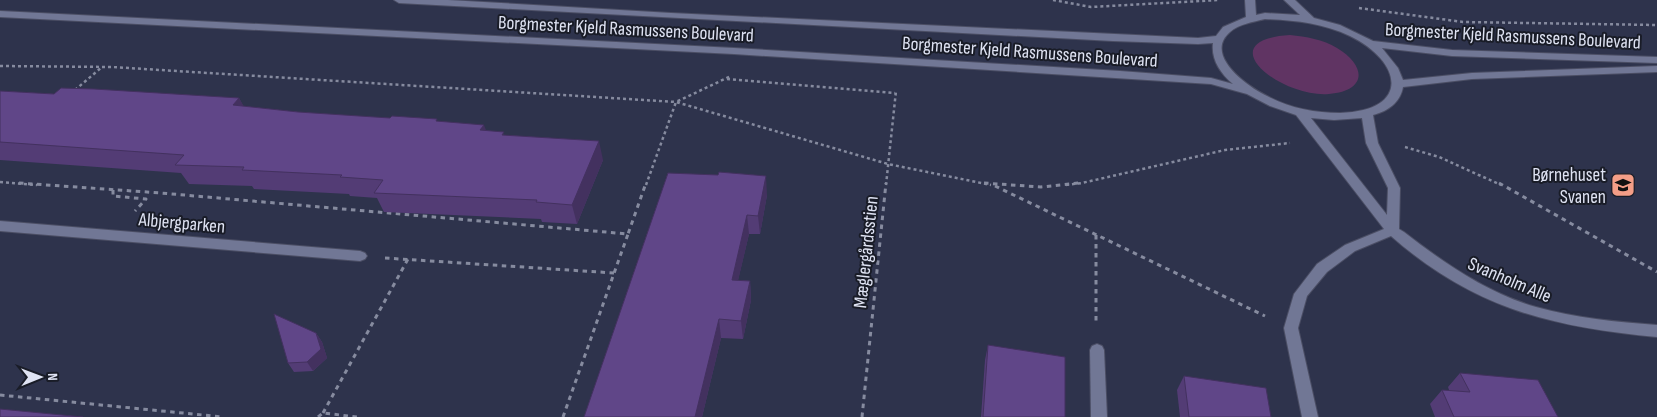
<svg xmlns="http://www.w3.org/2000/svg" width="1657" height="417" viewBox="0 0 1657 417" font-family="'Sofia Sans Condensed',sans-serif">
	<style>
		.green { fill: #603463 }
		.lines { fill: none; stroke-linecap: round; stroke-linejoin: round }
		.minor-casing { stroke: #4b4e64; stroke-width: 2 }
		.path-far1 { stroke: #868b9f; stroke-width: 2.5; stroke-dasharray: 3 3; stroke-linecap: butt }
		.path { stroke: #868b9f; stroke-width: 3; stroke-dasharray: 4.5 4.5; stroke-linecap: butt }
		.minor { fill: #717795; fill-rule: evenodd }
		.wall { fill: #533c75 }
		.shaded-wall { fill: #43315f }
		.building { fill: #604688; stroke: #43315f }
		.labels { text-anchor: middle; stroke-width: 4; stroke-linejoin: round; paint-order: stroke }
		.street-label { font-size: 19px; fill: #dfe3f3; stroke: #191c27 }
		.poi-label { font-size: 19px; fill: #dfe3f3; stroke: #191c27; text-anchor: end }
	</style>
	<rect width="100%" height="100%" fill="#2e334c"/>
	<path class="green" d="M1290 35C1306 37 1323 39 1337 48 1367 66 1367 91 1329 94 1280 98 1208 40 1290 35Z"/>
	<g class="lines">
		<g class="minor-casing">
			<g id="minor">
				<path d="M394 0H448L671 13 1198 38 1216 36 1223 27 1246 17 1245 0H1255L1256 15 1265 13 1300 15 1284 0H1295L1314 18 1340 25 1373 41 1452 50 1657 57V63L1452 56 1382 48 1398 68 1403 80 1472 73 1657 66V72L1472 79 1403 87C1400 103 1388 111 1373 115L1378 143 1400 188 1399 229 1404 232C1444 263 1487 293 1536 307 1575 318 1617 322 1657 325V337C1551 327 1473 308 1391 236L1355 251 1327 272 1307 296 1298 328 1318 417H1302L1284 328 1294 294 1317 264 1345 245 1384 229 1296 115 1270 106 1247 94 1211 84 734 54 0 17V11L734 48 1120 71 1211 78 1233 84C1220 73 1211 59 1213 43L1198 44 1113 41 399 3ZM1265 19C1294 20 1323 23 1350 36 1403 62 1411 111 1340 113 1315 113 1289 108 1267 96 1248 87 1203 55 1230 32 1239 24 1253 22 1265 19ZM1311 118 1334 120 1362 118 1366 143 1388 188 1387 215Z"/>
				<polygon points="0,221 360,251 365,253 367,256 365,259 360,261 0,231"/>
				<polygon points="1097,344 1102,346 1104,350 1107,417 1091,417 1090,350 1092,346"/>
			</g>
		</g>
		<g class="path-far1">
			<polyline points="1053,0 1091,7 1219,0"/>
			<polyline points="1359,8 1463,22 1657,25"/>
			<polyline points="0,66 112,67 676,102 888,164 991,185"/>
			<polyline points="727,79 895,93"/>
			<polyline points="75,90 102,67"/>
			<polyline points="1405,147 1439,157 1501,185"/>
			<polyline points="0,182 37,185"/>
			<polyline points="646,185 676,102 731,76"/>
			<polyline points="886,185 896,91"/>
			<polyline points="1066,185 1082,183 1225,150 1290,143"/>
		</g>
		<g class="path">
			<polyline points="19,183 161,193 628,234 646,183"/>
			<polyline points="984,183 1041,187 1079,183"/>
			<polyline points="1499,183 1657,272"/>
			<polyline points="995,186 1265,316"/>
			<polyline points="113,190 113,196 146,199 135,211"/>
			<polyline points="1096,235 1096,325"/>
			<polyline points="385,258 614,273"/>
			<polyline points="0,395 223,417"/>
			<polyline points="323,413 408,259"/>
			<polyline points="318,417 323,413 357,417"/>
			<polyline points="563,417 628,234"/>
			<polyline points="862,417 886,183"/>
		</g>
		<use href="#minor" class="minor"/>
	</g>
	<g class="wall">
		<polygon points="0,91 54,94 239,98 243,106 298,112 438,122 505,135 603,160 577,224 542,222 541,219 384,212 377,198 350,196 349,194 254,189 252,186 189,184 181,173 0,160"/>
		<polygon points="668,173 767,195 760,234 749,234 738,280 750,281 751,300 743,339 721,338 702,417 584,417"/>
		<polygon points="316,333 322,342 327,358 313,371 294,372 288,363"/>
		<polygon points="988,345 1065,417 981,417 985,360"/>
		<polygon points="1460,373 1558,417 1435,417 1430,404 1442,390 1449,390 1448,387"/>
		<polygon points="1184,376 1271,417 1180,417 1177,390"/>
	</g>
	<g class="shaded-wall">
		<polygon points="239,98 250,117 233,105"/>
		<polygon points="484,125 491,143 480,130"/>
		<polygon points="599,141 603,160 577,224 572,205"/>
		<polygon points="766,176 767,195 760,234 758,216"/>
		<polygon points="747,215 749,234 734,298 732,280"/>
		<polygon points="750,281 751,300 743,339 741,321"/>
		<polygon points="719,319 721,338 702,417 695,417"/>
		<polygon points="316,333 322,342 327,358 313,371 307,362"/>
	</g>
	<g class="building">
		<polygon points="61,88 94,89 239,98 233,105 298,112 390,118 392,116 437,119 436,121 484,125 480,130 504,132 502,135 599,141 572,205 536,202 537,200 374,193 383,180 340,177 342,175 242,170 244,167 175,165 184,155 0,142 0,91 54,94"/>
		<polygon points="719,172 766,176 758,216 747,215 732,280 750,281 741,321 719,319 695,417 584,417 668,173 718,175"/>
		<polygon points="274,314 316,333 321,349 307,362 288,363"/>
		<polygon points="988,345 1065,357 1065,417 983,417"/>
		<polygon points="1460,373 1538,380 1558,417 1454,417 1442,390 1470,392"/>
		<polygon points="1184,376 1266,388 1271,417 1189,417"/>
		<polygon points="0,409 83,417 0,417"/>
	</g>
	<defs>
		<g id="school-square" transform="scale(1.25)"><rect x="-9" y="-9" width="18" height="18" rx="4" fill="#f49e87" stroke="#191c27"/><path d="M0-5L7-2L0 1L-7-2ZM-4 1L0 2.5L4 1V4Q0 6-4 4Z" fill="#111"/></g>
	</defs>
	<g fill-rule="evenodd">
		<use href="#school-square" x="1623" y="185"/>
	</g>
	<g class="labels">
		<g class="street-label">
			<text transform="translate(626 28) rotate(3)" y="7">Borgmester Kjeld Rasmussens Boulevard</text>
			<text transform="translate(1513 35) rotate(3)" y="7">Borgmester Kjeld Rasmussens Boulevard</text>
			<text transform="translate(1030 51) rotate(4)" y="7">Borgmester Kjeld Rasmussens Boulevard</text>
			<text transform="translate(182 222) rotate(5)" y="7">Albjergparken</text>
			<text transform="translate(865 252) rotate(-84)" y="7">Mæglergårdsstien</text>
			<text transform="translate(1510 279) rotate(23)" y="7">Svanholm Alle</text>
		</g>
		<g class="poi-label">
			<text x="1606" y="181">Børnehuset<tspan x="1606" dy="22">Svanen</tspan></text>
		</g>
	</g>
	<g transform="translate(40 377) rotate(89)" stroke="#191c27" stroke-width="4" paint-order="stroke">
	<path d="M0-4L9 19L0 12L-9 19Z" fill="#dfe3f3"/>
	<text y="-8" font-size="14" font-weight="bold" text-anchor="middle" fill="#dfe3f3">N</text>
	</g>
</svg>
